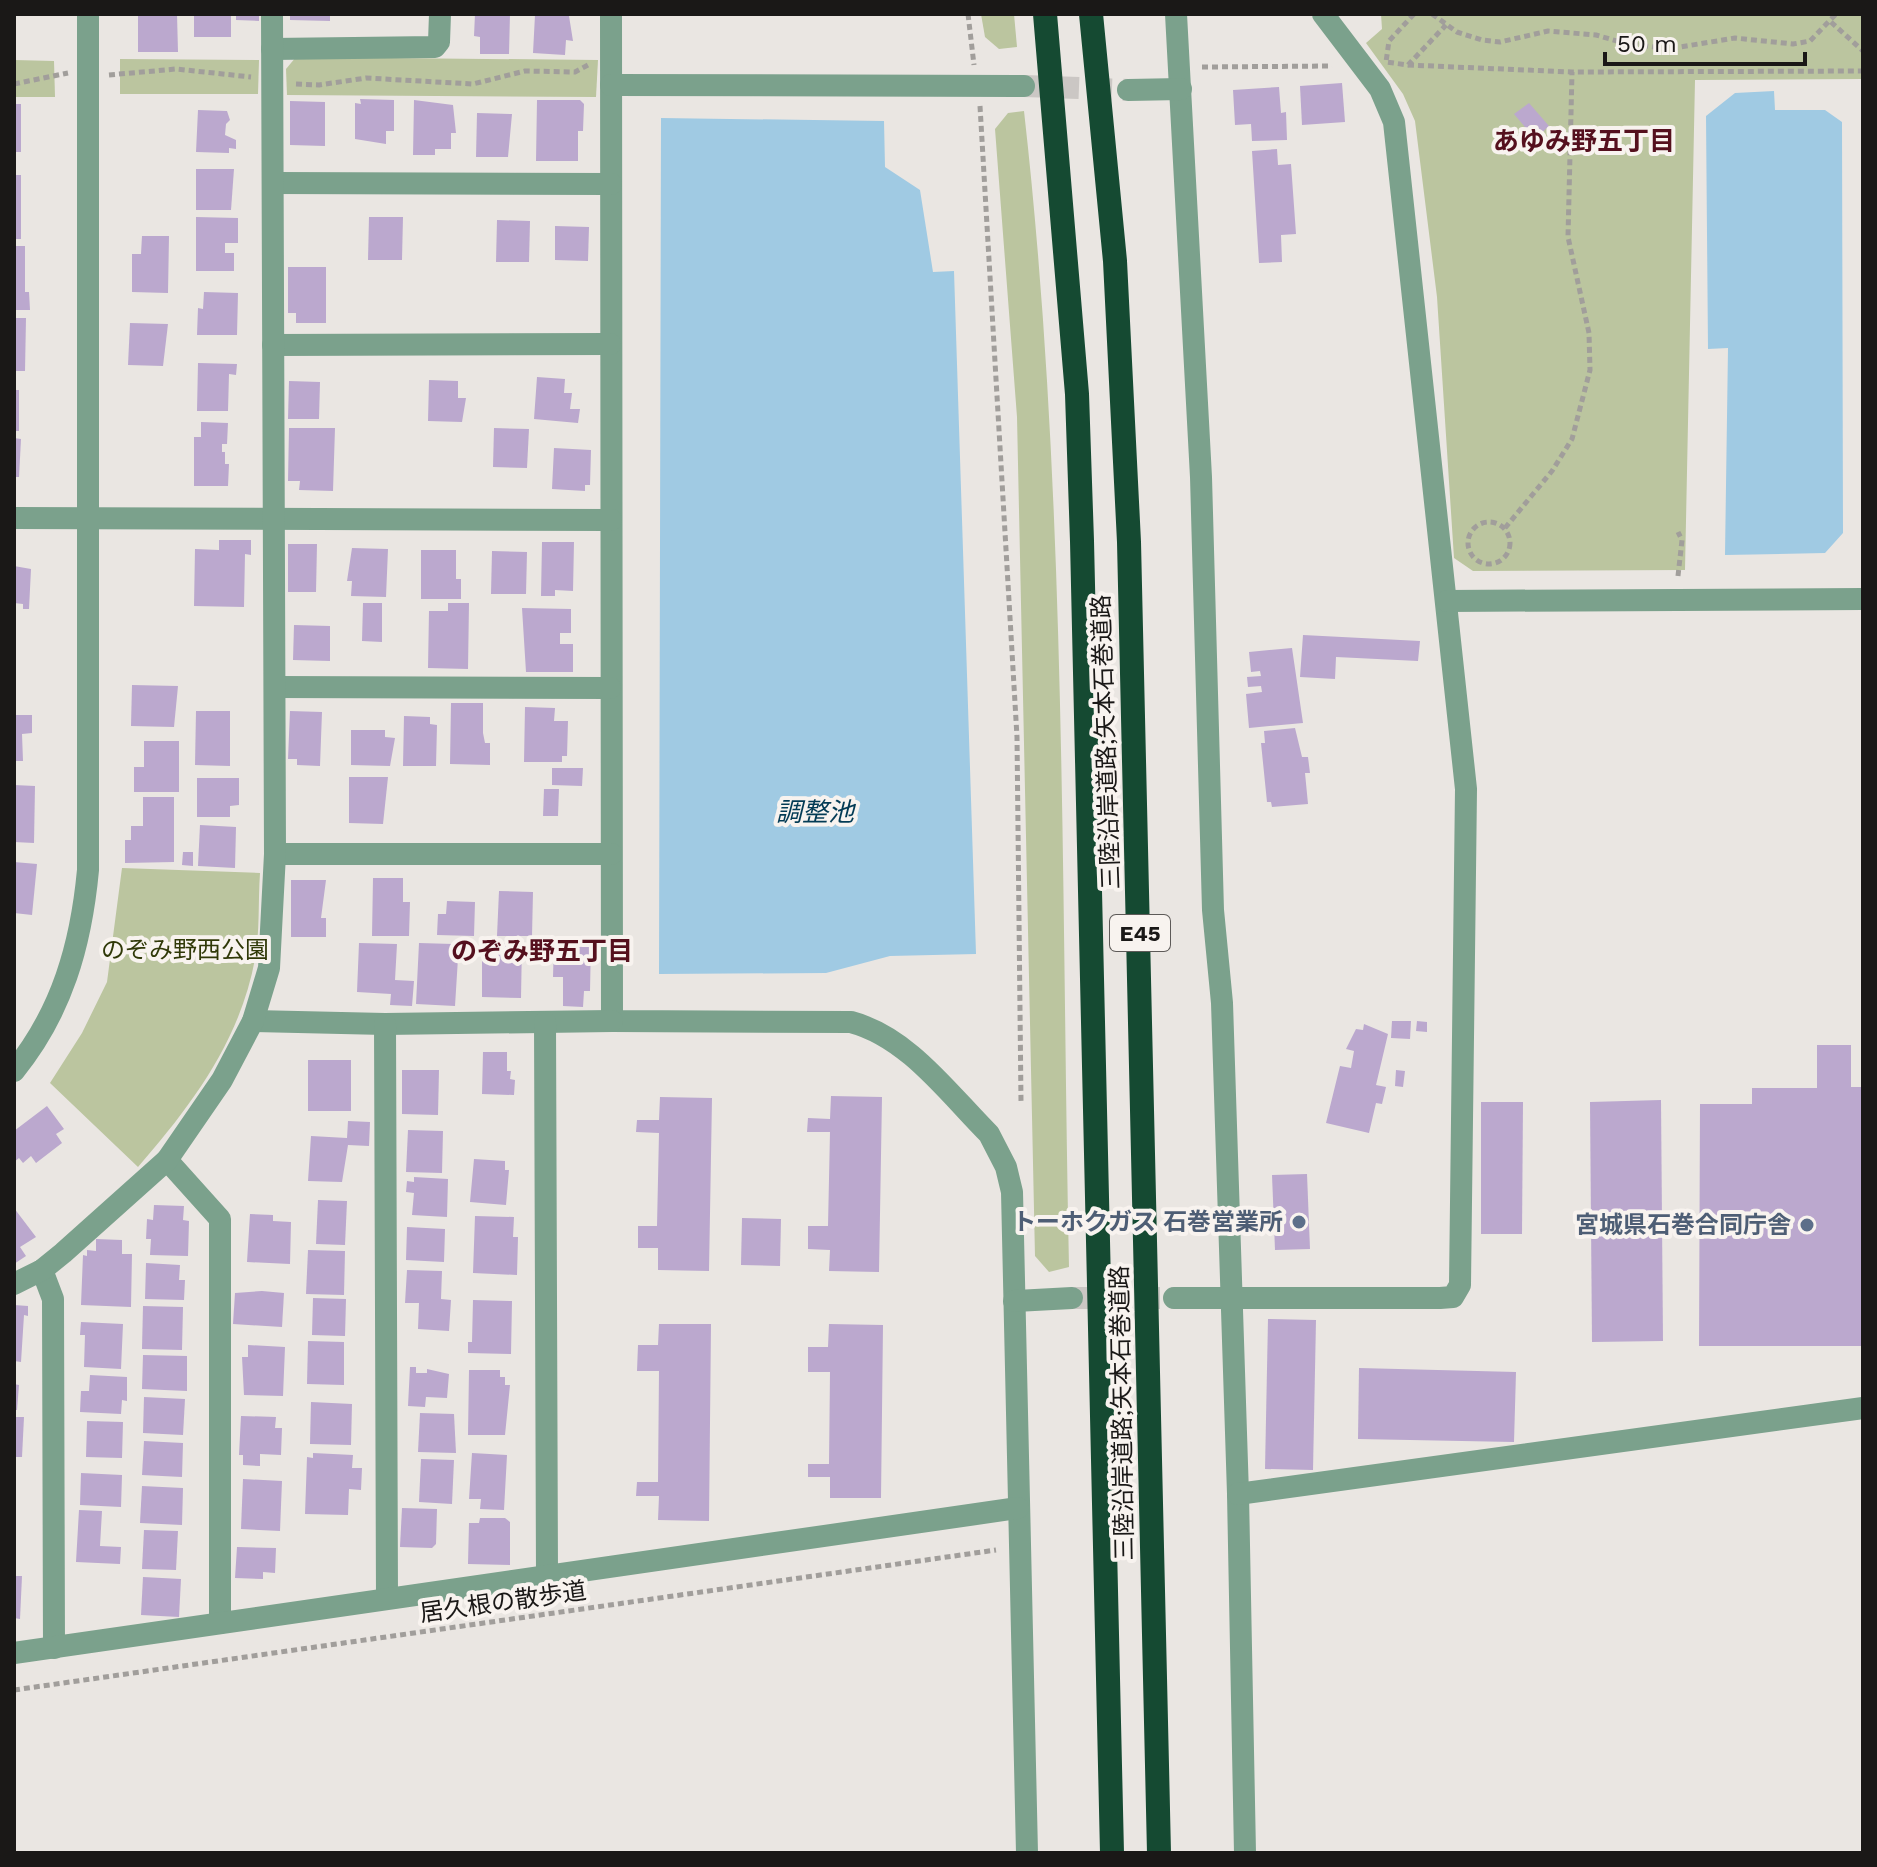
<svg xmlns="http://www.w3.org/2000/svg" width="1877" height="1867" viewBox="0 0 1877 1867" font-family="'Work Sans','Noto Sans JP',sans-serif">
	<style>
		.green { fill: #bbc59f }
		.water { fill: #a0cae3 }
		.building { fill: #bba8ce }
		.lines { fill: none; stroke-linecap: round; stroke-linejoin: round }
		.minor-tunnel { stroke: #cbc7c4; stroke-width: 22; stroke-dasharray: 22 11; stroke-linecap: butt }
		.path { stroke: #a19e9b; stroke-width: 5; stroke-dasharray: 6 4; stroke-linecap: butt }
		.minor { stroke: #7ba18c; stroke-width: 22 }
		.tertiary { stroke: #7ba18c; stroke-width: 22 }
		.motorway { stroke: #154a32; stroke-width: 24 }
		.service-dot { fill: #5c6f8a; stroke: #f8f3ef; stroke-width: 3 }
		.labels { text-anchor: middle; stroke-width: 8; stroke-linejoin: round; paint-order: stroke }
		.shield { fill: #f8f3ef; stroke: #5d5a58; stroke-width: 2 }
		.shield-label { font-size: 22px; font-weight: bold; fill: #1a1817 }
		.street-label { font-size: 24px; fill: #1a1817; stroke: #f8f3ef }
		.park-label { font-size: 24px; fill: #303908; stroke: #f8f3ef }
		.service-label { font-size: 24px; font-weight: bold; fill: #4e5e75; stroke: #f8f3ef; text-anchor: end }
		.neighbourhood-label { font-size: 26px; font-weight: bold; fill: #55101e; stroke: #f8f3ef }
		.water-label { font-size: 26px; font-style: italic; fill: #033b55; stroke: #f8f3ef }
	</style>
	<rect width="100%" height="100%" fill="#eae6e2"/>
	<g class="green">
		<polygon points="981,14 1014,14 1017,47 999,49 985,37"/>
		<polygon points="1381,14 1863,14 1863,79 1695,80 1685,570 1473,571 1454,558 1437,297 1415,121 1403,94 1366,43 1382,29"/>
		<polygon points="296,57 598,60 596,97 287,95 286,69"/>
		<polygon points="120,59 259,60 258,94 120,94"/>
		<polygon points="14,60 54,61 55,97 14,97"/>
		<path d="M1024 111C1067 491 1061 885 1069 1267L1049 1272 1035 1256 1017 417 995 129 1008 113Z"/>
		<path d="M122 868 260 873C258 901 260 932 255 959 240 1041 191 1106 138 1167L50 1083 82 1033 107 982Z"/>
	</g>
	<g class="water">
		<polygon points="1774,91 1775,110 1825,110 1842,122 1843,533 1825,553 1725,555 1728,348 1708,349 1706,116 1735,93"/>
		<polygon points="661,118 884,121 885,167 920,190 933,272 954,271 976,954 890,956 826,973 659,974"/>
	</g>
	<g class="building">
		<polygon points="138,14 177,14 178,52 138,52"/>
		<rect x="194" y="14" width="37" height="23"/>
		<polygon points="236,14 259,14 259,21 236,20"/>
		<polygon points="290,14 330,14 330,21 290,20"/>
		<polygon points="475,14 510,14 509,54 480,54 480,37 474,36"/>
		<polygon points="535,15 569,16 573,41 566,40 565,55 533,53"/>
		<polygon points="1342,83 1345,122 1302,125 1300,86"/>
		<polygon points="1279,87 1281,113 1286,112 1287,140 1252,141 1251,124 1235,125 1233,90"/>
		<polygon points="360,99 394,100 394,131 386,131 386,144 355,139 355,103 361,104"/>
		<polygon points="414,100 453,105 456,133 451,133 451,149 435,149 435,155 413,155"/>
		<polygon points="537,100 580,100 584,104 583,131 578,131 578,161 536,161"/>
		<polygon points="290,101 325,102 325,146 290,145"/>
		<polygon points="1529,103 1549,126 1535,139 1514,114"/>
		<rect x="14" y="104" width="7" height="48"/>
		<polygon points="198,110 227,111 230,120 226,124 225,135 236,140 236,149 229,148 229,153 196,152"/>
		<polygon points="477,113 512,114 508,157 476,157"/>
		<polygon points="1277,149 1278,165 1291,164 1296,234 1281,235 1282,262 1259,263 1252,151"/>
		<polygon points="196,169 234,169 231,210 196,210"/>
		<rect x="14" y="175" width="7" height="64"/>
		<polygon points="196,217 238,218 238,243 225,243 225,253 234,253 234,271 196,271"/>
		<polygon points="369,217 403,217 402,260 368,260"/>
		<polygon points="497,220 530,221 529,262 496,262"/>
		<polygon points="555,226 589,227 588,261 555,260"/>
		<polygon points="142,236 169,236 168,293 132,292 132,254 141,254"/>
		<polygon points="14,246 25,246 25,292 29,292 30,310 14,310"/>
		<polygon points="288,267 326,267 326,323 296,323 296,313 288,313"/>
		<polygon points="204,292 238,293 237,335 197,335 198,308 203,309"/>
		<polygon points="14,318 26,318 25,371 14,371"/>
		<polygon points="130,323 168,324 163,366 128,365"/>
		<polygon points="198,363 237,364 236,375 229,374 228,411 197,411"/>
		<polygon points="537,377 565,379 564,393 572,393 570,409 580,409 578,423 534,419"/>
		<polygon points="429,380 458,381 458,398 466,398 462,422 428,421"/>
		<polygon points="289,381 320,382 319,419 288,419"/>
		<rect x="14" y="390" width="5" height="41"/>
		<polygon points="201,422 228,423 227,444 222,444 222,452 225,452 225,464 229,464 228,486 194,486 194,437 201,437"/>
		<polygon points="289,428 335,428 333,491 299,490 300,481 288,481"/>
		<polygon points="494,428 529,429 527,468 493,467"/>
		<polygon points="14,438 21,439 19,477 14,477"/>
		<polygon points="554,448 591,450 590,485 585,485 585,491 552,489"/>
		<polygon points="219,540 251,540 251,555 245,554 244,607 194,606 195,549 219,550"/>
		<polygon points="542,542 574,542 573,591 555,590 555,596 541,596"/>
		<polygon points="288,544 317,544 316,592 288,592"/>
		<polygon points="352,548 388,549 386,597 351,596 352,581 347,581"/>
		<polygon points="421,550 456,550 456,579 461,579 461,599 421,599"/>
		<polygon points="492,551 527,552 526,594 491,594"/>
		<polygon points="14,566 31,569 29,609 23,609 23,604 14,603"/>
		<polygon points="363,603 382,603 382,642 362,641"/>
		<polygon points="448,603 469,603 468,669 428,668 429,611 448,611"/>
		<polygon points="522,608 571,609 571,633 560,633 560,644 573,644 573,672 526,672"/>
		<polygon points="294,625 330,626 330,661 293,660"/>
		<polygon points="1303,635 1420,641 1418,661 1336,657 1335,679 1300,677"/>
		<polygon points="1292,648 1303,723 1249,728 1246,694 1262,692 1261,686 1248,687 1247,677 1261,676 1260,671 1251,672 1249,652"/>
		<polygon points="132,685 178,686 174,727 131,726"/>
		<polygon points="451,703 483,703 483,733 485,743 490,743 490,765 450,764"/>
		<polygon points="525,707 555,708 554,721 568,721 567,756 562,756 562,762 524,762"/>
		<polygon points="196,711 230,711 230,766 195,765"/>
		<polygon points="290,711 322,712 320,766 297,765 297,759 288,759"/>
		<polygon points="14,715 32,715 32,733 22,734 23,761 14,761"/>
		<polygon points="404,716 430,717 430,724 437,725 436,766 403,766"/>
		<polygon points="1295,728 1302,757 1308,757 1310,773 1305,773 1308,804 1272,807 1271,802 1267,802 1261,743 1265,743 1264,731"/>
		<polygon points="351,730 385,730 385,737 395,738 390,766 351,765"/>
		<polygon points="144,741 179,741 179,792 134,792 134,767 144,767"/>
		<polygon points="552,768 583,768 582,786 552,785"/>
		<polygon points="349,777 388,777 383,824 349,823"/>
		<polygon points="197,778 239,778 239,805 230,806 230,817 197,817"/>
		<polygon points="14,785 35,786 34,843 14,842"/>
		<polygon points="544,789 559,789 558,816 543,816"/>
		<polygon points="143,797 174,797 174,862 125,863 125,840 131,840 131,826 143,826"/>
		<polygon points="200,825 236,827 235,868 198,866"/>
		<polygon points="183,852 193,852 193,866 182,865"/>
		<polygon points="14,862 37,864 32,915 14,913"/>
		<polygon points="373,878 403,878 403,902 410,902 409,936 372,936"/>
		<polygon points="291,880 326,880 321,918 326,918 326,937 291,937"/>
		<polygon points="499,891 533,892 532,936 497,936"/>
		<polygon points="447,901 475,902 474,936 437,935 438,914 446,914"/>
		<polygon points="554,941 591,941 590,991 584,991 583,1007 563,1006 563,977 553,977"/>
		<polygon points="359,943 397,944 395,980 414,981 412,1006 390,1005 391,994 357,992"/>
		<polygon points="419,943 453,944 452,958 458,958 455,1006 416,1004"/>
		<polygon points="482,943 522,943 521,998 482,997"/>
		<polygon points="1392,1021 1411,1021 1410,1039 1391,1038"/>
		<polygon points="1417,1021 1427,1022 1427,1032 1416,1031"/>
		<polygon points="1364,1024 1388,1034 1376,1085 1386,1087 1382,1104 1376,1103 1369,1133 1326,1123 1340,1066 1351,1068 1354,1051 1346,1049 1356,1029 1363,1030"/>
		<polygon points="1817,1045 1851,1045 1851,1087 1863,1087 1863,1346 1699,1346 1700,1104 1752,1104 1752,1088 1817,1088"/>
		<polygon points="483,1052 507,1052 507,1071 511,1071 510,1079 515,1080 514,1095 482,1094"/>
		<rect x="308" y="1060" width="43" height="51"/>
		<polygon points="402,1070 439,1070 438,1115 402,1114"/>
		<polygon points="1396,1070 1405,1071 1403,1087 1395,1086"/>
		<polygon points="831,1096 882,1097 879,1272 829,1271 830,1250 808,1249 808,1226 828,1226 830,1132 807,1132 808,1118 830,1119"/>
		<polygon points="660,1097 712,1098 709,1271 658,1270 658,1248 638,1248 638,1226 657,1226 659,1133 636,1132 637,1120 659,1120"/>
		<polygon points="1661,1100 1663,1341 1592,1342 1590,1102"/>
		<polygon points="1481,1102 1523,1102 1522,1234 1481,1234"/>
		<polygon points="47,1106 64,1129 56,1134 62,1143 36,1163 31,1156 23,1163 19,1158 14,1162 14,1131"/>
		<polygon points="348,1121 370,1122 369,1146 348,1145 342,1182 308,1181 311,1136 347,1138"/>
		<polygon points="408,1130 443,1131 442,1173 406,1172"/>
		<polygon points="474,1159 505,1161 505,1170 509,1170 506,1205 470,1202"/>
		<polygon points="1307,1174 1310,1249 1275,1250 1272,1175"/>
		<polygon points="414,1177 448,1179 447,1217 412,1215 414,1193 406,1192 407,1181 414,1182"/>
		<polygon points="318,1200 347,1201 345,1245 316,1244"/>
		<polygon points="154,1205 184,1206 183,1220 189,1221 188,1256 150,1255 151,1239 146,1239 147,1219 153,1220"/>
		<polygon points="14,1208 36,1237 20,1247 26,1256 14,1264"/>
		<polygon points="250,1214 273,1215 273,1221 291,1222 290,1264 247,1262"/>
		<polygon points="475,1216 514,1217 513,1237 518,1237 517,1275 473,1273"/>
		<polygon points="742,1218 781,1219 780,1266 741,1265"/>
		<polygon points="407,1227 445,1229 444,1262 406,1260"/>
		<polygon points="96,1239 122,1240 122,1254 132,1254 131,1307 81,1305 83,1255 87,1256 87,1250 96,1251"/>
		<polygon points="308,1250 345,1251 344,1295 306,1294"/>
		<polygon points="146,1263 180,1265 179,1280 185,1280 184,1300 145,1299"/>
		<polygon points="407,1270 442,1271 441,1299 451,1300 449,1331 418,1329 419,1303 405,1303"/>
		<polygon points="262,1291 284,1293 282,1327 233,1324 235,1293"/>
		<polygon points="313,1298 346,1299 345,1336 312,1335"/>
		<polygon points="473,1300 512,1301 511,1354 468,1353 468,1342 472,1342"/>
		<polygon points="14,1305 28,1306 28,1316 24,1315 21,1362 14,1361"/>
		<polygon points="143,1306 183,1307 182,1350 142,1349"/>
		<polygon points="1268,1319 1316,1320 1313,1470 1265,1469"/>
		<polygon points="81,1322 123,1324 121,1369 84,1367 85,1335 80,1335"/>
		<polygon points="659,1324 711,1324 709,1521 658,1520 659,1496 636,1496 637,1482 658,1482 659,1371 637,1371 638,1345 658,1345"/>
		<polygon points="829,1324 883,1325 881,1498 830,1498 830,1477 808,1477 808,1464 829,1464 830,1372 808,1372 808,1347 828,1347"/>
		<polygon points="308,1341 344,1342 344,1385 307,1384"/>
		<polygon points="248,1345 285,1347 283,1396 244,1395 242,1357 248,1357"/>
		<polygon points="143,1355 187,1356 187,1391 142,1389"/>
		<polygon points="410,1367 416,1367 416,1373 427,1373 427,1369 449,1374 447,1398 426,1397 425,1407 408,1406"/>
		<polygon points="1359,1368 1516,1372 1514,1442 1358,1439"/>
		<polygon points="469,1370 500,1370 500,1377 505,1377 505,1385 510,1385 505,1435 468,1435"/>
		<polygon points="90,1375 127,1377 127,1401 122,1400 121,1414 80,1412 81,1391 89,1391"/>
		<polygon points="14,1384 19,1385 17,1410 14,1410"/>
		<polygon points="144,1397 185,1399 183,1435 143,1433"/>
		<polygon points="311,1402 352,1404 351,1445 310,1444"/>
		<polygon points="420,1413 454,1414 456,1453 418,1452"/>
		<polygon points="241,1416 276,1417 275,1428 282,1428 281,1455 260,1454 260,1466 243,1465 243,1455 239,1455"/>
		<polygon points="14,1417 24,1417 22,1457 14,1457"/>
		<polygon points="87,1421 123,1422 122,1458 86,1457"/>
		<polygon points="144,1441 183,1443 182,1477 142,1475"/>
		<polygon points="313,1453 353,1455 352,1468 362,1468 361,1490 349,1489 348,1515 305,1514 307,1457 313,1458"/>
		<polygon points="472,1453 507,1455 504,1510 480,1509 481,1499 469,1499"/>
		<polygon points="421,1459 454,1460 452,1504 419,1502"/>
		<polygon points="81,1473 122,1475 121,1507 80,1505"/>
		<polygon points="243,1479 282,1481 280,1531 241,1529"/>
		<polygon points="142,1486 183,1488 182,1525 140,1523"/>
		<polygon points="402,1508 437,1509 436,1544 432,1548 400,1547"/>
		<polygon points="79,1510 102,1511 100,1546 121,1547 120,1564 76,1562"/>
		<polygon points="480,1518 505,1518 510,1522 510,1565 468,1564 469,1523 479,1523"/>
		<polygon points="144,1530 178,1531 176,1570 142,1569"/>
		<polygon points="237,1547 276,1548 275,1573 263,1572 263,1579 235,1578"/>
		<polygon points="14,1576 22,1576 20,1619 14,1618"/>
		<polygon points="143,1577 181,1579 179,1617 141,1615"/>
	</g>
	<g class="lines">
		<g class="minor-tunnel">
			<polyline points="1024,86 1128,90"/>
			<polyline points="1072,1298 1174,1298"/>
		</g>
		<g class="path">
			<polyline points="968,14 974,65"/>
			<polyline points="1414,14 1389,41 1386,62 1408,65 1446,25"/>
			<polyline points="1432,14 1457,32 1482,40 1500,42 1548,31 1596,35 1624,43 1668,49 1735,38 1793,44 1810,41 1836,14"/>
			<polyline points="1831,22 1863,51"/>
			<polyline points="1408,65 1572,72 1863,71"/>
			<polyline points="1202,67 1332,66"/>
			<polyline points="109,75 176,69 251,77"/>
			<polyline points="14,84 68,73"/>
			<polyline points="296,84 319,85 366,78 473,84 525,71 575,72 588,65"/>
			<polyline points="980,106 1017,737 1021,1101"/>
			<circle cx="1489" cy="543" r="21"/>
			<polyline points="1505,528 1552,471 1572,439 1590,370 1589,333 1568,237 1572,72"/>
			<polyline points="1678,576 1682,540 1678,532"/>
			<polyline points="14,1690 996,1550"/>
		</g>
		<g class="minor">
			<path d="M611 14 612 1021 851 1022C908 1037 948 1093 989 1134L1006 1167 1012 1192 1027 1853"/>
			<polyline points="1176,14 1201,477 1213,910 1222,1003 1238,1494 1245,1853"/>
			<polyline points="272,49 435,47 439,42 440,14"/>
			<polyline points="611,85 1024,86"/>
			<polyline points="1128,90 1181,89"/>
			<polyline points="275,183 611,184"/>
			<polyline points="273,345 610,344"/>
			<polyline points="14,518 611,520"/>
			<polyline points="275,687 610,688"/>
			<polyline points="275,854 611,854"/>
			<polyline points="253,1021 385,1024 612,1021"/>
			<polyline points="545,1022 547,1576"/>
			<polyline points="385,1024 387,1598"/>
			<polyline points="167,1160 220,1219 220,1623"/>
			<polyline points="42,1270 53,1299 54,1648"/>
			<polyline points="14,1284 42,1270 63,1253 167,1160 222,1080 253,1021 269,968 275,854 272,14"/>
			<polyline points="1174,1298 1440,1298 1453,1297 1460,1285 1466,789 1394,122 1380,89 1323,14"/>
			<polyline points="1014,1301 1072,1298"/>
			<polyline points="1238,1494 1863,1408"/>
			<polyline points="14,1653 1018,1508"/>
		</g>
		<g class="tertiary">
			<polyline points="1447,601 1863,599"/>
			<path d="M14 1071C62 1012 81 945 88 870V14"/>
		</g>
		<g class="motorway">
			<polyline points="1045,14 1077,394 1082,541 1112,1853"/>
			<polyline points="1091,14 1115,261 1129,542 1159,1853"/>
		</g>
	</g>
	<g class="service-dot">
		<circle cx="1299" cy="1222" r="8"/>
		<circle cx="1807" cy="1225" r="8"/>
	</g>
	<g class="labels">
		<rect class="shield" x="1110" y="915" width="60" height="36" rx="6"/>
		<g class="shield-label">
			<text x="1140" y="941">E45</text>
		</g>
		<g class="street-label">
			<text transform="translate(1106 742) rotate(-92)" y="8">三陸沿岸道路;矢本石巻道路</text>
			<text transform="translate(1122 1413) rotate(-91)" y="8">三陸沿岸道路;矢本石巻道路</text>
			<text transform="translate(503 1602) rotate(-8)" y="8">居久根の散歩道</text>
		</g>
		<g class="park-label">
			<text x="185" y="958">のぞみ野西公園</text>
		</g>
		<g class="service-label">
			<text x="1283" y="1230">トーホクガス 石巻営業所</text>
			<text x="1791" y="1233">宮城県石巻合同庁舎</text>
		</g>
		<g class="neighbourhood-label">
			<text x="1584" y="150">あゆみ野五丁目</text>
			<text x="542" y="960">のぞみ野五丁目</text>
		</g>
		<g class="water-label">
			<text x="815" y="821">調整池</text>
		</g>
	</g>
	<rect width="1877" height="1867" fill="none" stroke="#1a1817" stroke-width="32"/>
	<path d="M1605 52v12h200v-12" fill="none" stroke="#1a1817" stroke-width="4"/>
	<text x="1617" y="52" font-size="24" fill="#1a1817" stroke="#f8f3ef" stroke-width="6" paint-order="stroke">50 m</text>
</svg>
